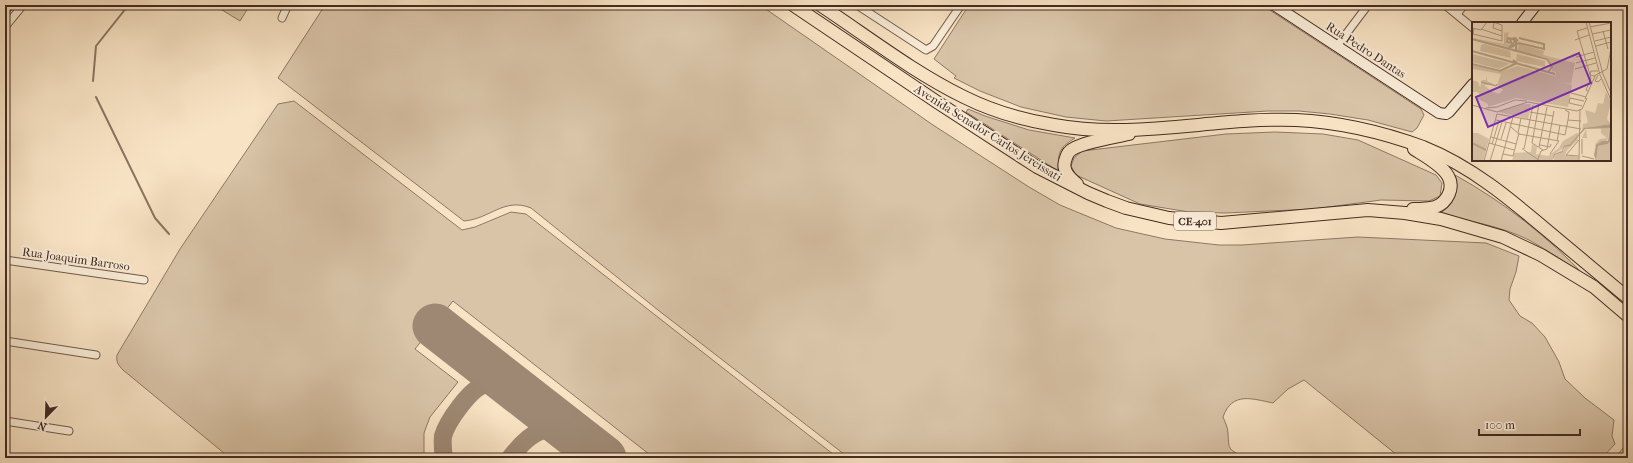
<svg xmlns="http://www.w3.org/2000/svg" width="1633" height="463" viewBox="0 0 1633 463" font-family="'IM FELL French Canon',serif">
	<style>
		.green { fill: #d9c4a8; stroke: #8e7865 }
		.lines { fill: none; stroke-linecap: round; stroke-linejoin: round }
		.stream { stroke: #8a7562; stroke-width: 2 }
		.taxiway { stroke: #9e8873; stroke-width: 18 }
		.runway { stroke: #9e8873; stroke-width: 45 }
		.minor-casing { stroke: #705a4a; stroke-width: 9 }
		.secondary-casing { stroke: #432c22; stroke-width: 12 }
		.primary-casing { stroke: #432c22; stroke-width: 14 }
		.minor { stroke: #faedd9; stroke-width: 7 }
		.secondary { stroke: #faedd9; stroke-width: 10 }
		.primary { stroke: #f8e3c4; stroke-width: 12 }
		.labels { text-anchor: middle; stroke-width: 4; stroke-linejoin: round; paint-order: stroke }
		.shield { fill: #faedd9; stroke: #7a6659; stroke-width: 1 }
		.shield-label { font-size: 11px; font-weight: bold; fill: #432c22 }
		.street-label { font-size: 12px; fill: #432c22; stroke: #faedd9 }
		.inset-river { fill: none; stroke: #baa58d; stroke-width: 2 }
		.inset-road { fill: none; stroke: #b09a83; stroke-width: 1 }
		.view { fill: #7b2cbf; fill-opacity: 0.15; stroke: #7b2cbf; stroke-width: 2 }
		.inset-edge { fill: none; stroke: #432c22; stroke-width: 2 }
	</style>
	<rect width="100%" height="100%" fill="#f8e3c4"/>
	<filter id="stains"><feTurbulence type="fractalNoise" baseFrequency=".005" numOctaves="4"/><feColorMatrix values="0 0 0 0 .2 0 0 0 0 .09 0 0 0 0 .02 0 0 0 .5 -.17"/></filter>
	<radialGradient id="worn" r=".72"><stop offset=".6" stop-color="#630" stop-opacity="0"/><stop offset="1" stop-color="#630" stop-opacity=".3"/></radialGradient>
	<g class="green">
		<polygon points="214,5 250,5 240,21"/>
		<path d="M325 5H760L933 125 1029 187 1060 205 1116 228 1165 239 1219 245H1242L1358 237 1486 243 1519 256 1516 272 1510 289 1509 300 1520 316 1532 323 1545 337 1559 362 1565 379 1585 398 1614 420 1612 436 1615 444 1602 458H1398L1397 455 1304 380 1288 389 1273 403C1253 399 1232 391 1223 417 1225 422 1228 428 1228 433 1229 446 1227 449 1240 455V458H849L658 310 531 208C504 197 490 219 464 221L278 78Z"/>
		<polygon points="969,5 1262,5 1421,109 1424,115 1417,128 1412,132 1368,120 1330,114 1299,111 1268,111 1106,121 1066,117 1021,107 980,91 954,78 956,76 934,59"/>
		<path d="M294 101 462 230 475 227 511 212 526 214 838 458H654L453 301 415 349 458 382 430 417 424 433V458H230L123 370C118 365 116 362 117 355L180 249 278 104Z"/>
		<path d="M968 109 985 116 1029 130 1075 138C1057 149 1059 153 1058 171L966 112Z"/>
		<polygon points="1275,132 1323,134 1358,140 1436,175 1442,183 1440,196 1429,201 1381,200 1313,209 1225,213 1189,212 1140,204 1076,175 1071,166 1074,158 1082,151 1226,134"/>
		<path d="M1455 175C1504 202 1548 237 1586 277 1568 264 1549 251 1529 240 1501 226 1469 221 1439 214 1454 204 1460 192 1455 175Z"/>
		<polygon points="1623,448 1628,449 1628,458 1615,458"/>
	</g>
	<g class="lines">
		<g class="stream">
			<polyline points="93,81 96,46 127,7"/>
			<polyline points="96,97 155,218 169,234"/>
		</g>
		<g class="taxiway">
			<path d="M444 458C443 451 442 444 443 436 447 422 470 388 486 384 497 382 512 388 521 393"/>
			<path d="M510 458C530 432 546 420 578 438"/>
		</g>
		<polyline class="runway" points="435,326 604,458"/>
		<g class="minor-casing">
			<g id="minor">
				<polyline points="281,5 286,9 282,18"/>
				<polyline points="857,5 926,50 933,46 961,5"/>
				<polyline points="1445,5 1473,28"/>
				<polyline points="1457,14 1464,5"/>
				<polyline points="5,27 23,5"/>
				<polyline points="1337,46 1368,5"/>
				<polyline points="5,260 144,280"/>
				<polyline points="5,341 96,355"/>
				<polyline points="5,421 69,431"/>
			</g>
		</g>
		<g class="secondary-casing">
			<g id="secondary">
				<polyline points="1274,5 1439,113 1446,114 1449,112 1473,84"/>
				<polyline points="1522,23 1536,5"/>
			</g>
		</g>
		<g class="primary-casing">
			<g id="primary">
				<polyline points="793,5 937,102 1037,167 1088,193 1107,201 1126,208 1169,218 1221,223 1368,210 1405,213 1441,219 1503,237 1541,255 1594,287 1628,316"/>
				<path d="M820 5C867 36 913 72 964 97 992 111 1023 120 1054 125 1135 140 1216 117 1296 120 1339 122 1382 132 1423 147 1471 166 1510 199 1549 232 1575 254 1602 276 1628 298"/>
				<polyline points="5,7 7,5"/>
				<path d="M1077 184C1070 178 1062 171 1065 161 1066 158 1067 154 1069 152 1076 143 1116 137 1129 134"/>
				<path d="M1413 209C1421 209 1428 209 1435 207 1447 203 1455 188 1448 176 1442 165 1425 156 1414 149"/>
			</g>
		</g>
		<use href="#minor" class="minor"/>
		<use href="#secondary" class="secondary"/>
		<use href="#primary" class="primary"/>
	</g>
	<g class="labels">
		<rect class="shield" x="1174" y="212" width="42" height="18" rx="3"/>
		<g class="shield-label">
			<text x="1195" y="225">CE-401</text>
		</g>
		<g class="street-label">
			<text transform="translate(1366 50) rotate(33)" y="4">Rua Pedro Dantas</text>
			<text transform="translate(988 133) rotate(32)" y="4">Avenida Senador Carlos Jereissati</text>
			<text transform="translate(76 259) rotate(8)" y="4">Rua Joaquim Barroso</text>
		</g>
	</g>
	<g transform="translate(1472 22)">
		<rect width="139" height="139" fill="#f8e3c4"/>
		<path d="M37 10 34 22 39 23 36 25 0 16 32 22V11ZM12 22 38 29 39 36 8 29 9 23ZM47 22 72 29 71 33 103 41 99 62 89 60 100 63 96 85 44 76 16 85V82L6 77 8 72 5 70H0V58L6 60 8 65 10 58H14L15 54V59L24 63H12L19 69 27 72 31 68 25 63 29 52 1 47 0 43 27 50 46 44 83 54 84 50 80 49 76 36 45 28ZM0 32 36 41 37 42 27 47 0 40ZM45 32 73 39V45L44 39ZM134 70 139 80 135 97 139 102 113 106 110 110 111 102 116 101 113 88 123 91 126 81 131 82ZM48 82H59L56 97 26 90ZM129 106 114 107 115 116H110L114 107 138 106 135 120 124 123V126L123 122 128 117 135 116 129 111ZM0 111H6L17 117 11 139H0ZM105 111 107 112 98 122 82 132 80 139H40L42 131 59 130 60 122 65 125 64 132 76 134 87 126 91 119ZM106 115V118L95 128 93 133 107 135 106 139H82V134L92 129V125L97 124ZM139 118V139H124L126 124 136 122Z" fill="#d9c4a8"/>
		<path d="M139 102V118L136 122 126 124 124 139 122 133 124 123 130 119H136L138 106 113 107 98 124 92 125 91 130 83 133 80 139 82 132 90 129 92 124 98 122 112 106Z" fill="#baa58d"/>
		<path class="inset-river" d="M0 17 75 37 80 45 76 50M38 21 35 20 36 16 43 18M40 23 38 17 43 16 46 19M39 25 47 21 72 27V22L47 16M37 26 44 18V28M0 29 83 52M0 42 28 49 45 41 41 38M0 121 14 128"/>
		<path class="inset-road" d="M114 0 128 53 139 78M117 0 131 52 139 71M22 1 21 6 30 9M118 5 139 1M0 6 9 8 15 0M115 6 105 9 119 56 114 68 116 69M2 7 1 12 30 19V3L21 0M9 7 30 14M131 9 136 27M120 12 139 8M103 18 117 13M123 19 139 15M124 24 139 20M104 35 122 30M104 41 123 36M103 47 124 41M126 49H119L118 53 122 54 135 47 139 27M126 53 123 59 126 60 129 57M9 60 24 64 25 62M99 71 114 75M113 77 123 54M67 82 60 121 71 128M0 83 25 90 56 80 105 89 110 87 115 76M110 84 97 81 98 76 112 79M14 86 25 85 43 78 55 79M93 88 97 90 96 98 109 99M58 90 81 94M24 98 93 113 96 98M39 105 47 112 87 119 78 132M46 111 49 96M19 115 44 122M29 117 34 101M110 117V132M85 119 88 103M17 121 42 128M20 122 27 99M23 123 30 100M68 123 78 125 79 122M67 125 75 85M50 127H52L61 83M52 128 68 139M31 132 41 134 47 111M107 134 94 133 107 118M110 134 122 137M66 137 69 129 75 127 82 89M12 139 25 92 109 107M18 139 23 123M29 139 41 95M107 139 108 87"/>
		<path class="view" d="M107 31 119 61 16 105 4 75Z"/>
		<rect width="139" height="139" class="inset-edge"/>
	</g>
	<rect width="1633" height="463" fill="none" stroke="#f8e3c4" stroke-width="20"/>
	<rect x="6" y="6" width="1621" height="451" fill="none" stroke="#432c22" stroke-width="2"/>
	<rect x="10" y="10" width="1613" height="443" fill="none" stroke="#432c22"/>
	<g transform="translate(46 417) rotate(203)" stroke="#faedd9" stroke-width="3" paint-order="stroke">
	<path d="M0-3L7 15L0 10L-7 15Z" fill="#432c22"/>
	<text y="-6" font-size="11" font-weight="bold" text-anchor="middle" fill="#432c22">N</text>
	</g>
	<path d="M1479 429v6h101v-6" fill="none" stroke="#432c22" stroke-width="2"/>
	<text x="1485" y="429" font-size="12" fill="#432c22" stroke="#faedd9" stroke-width="3" paint-order="stroke">100 m</text>
	<rect width="100%" height="100%" filter="url(#stains)"/>
	<rect width="100%" height="100%" fill="url(#worn)"/>
</svg>
